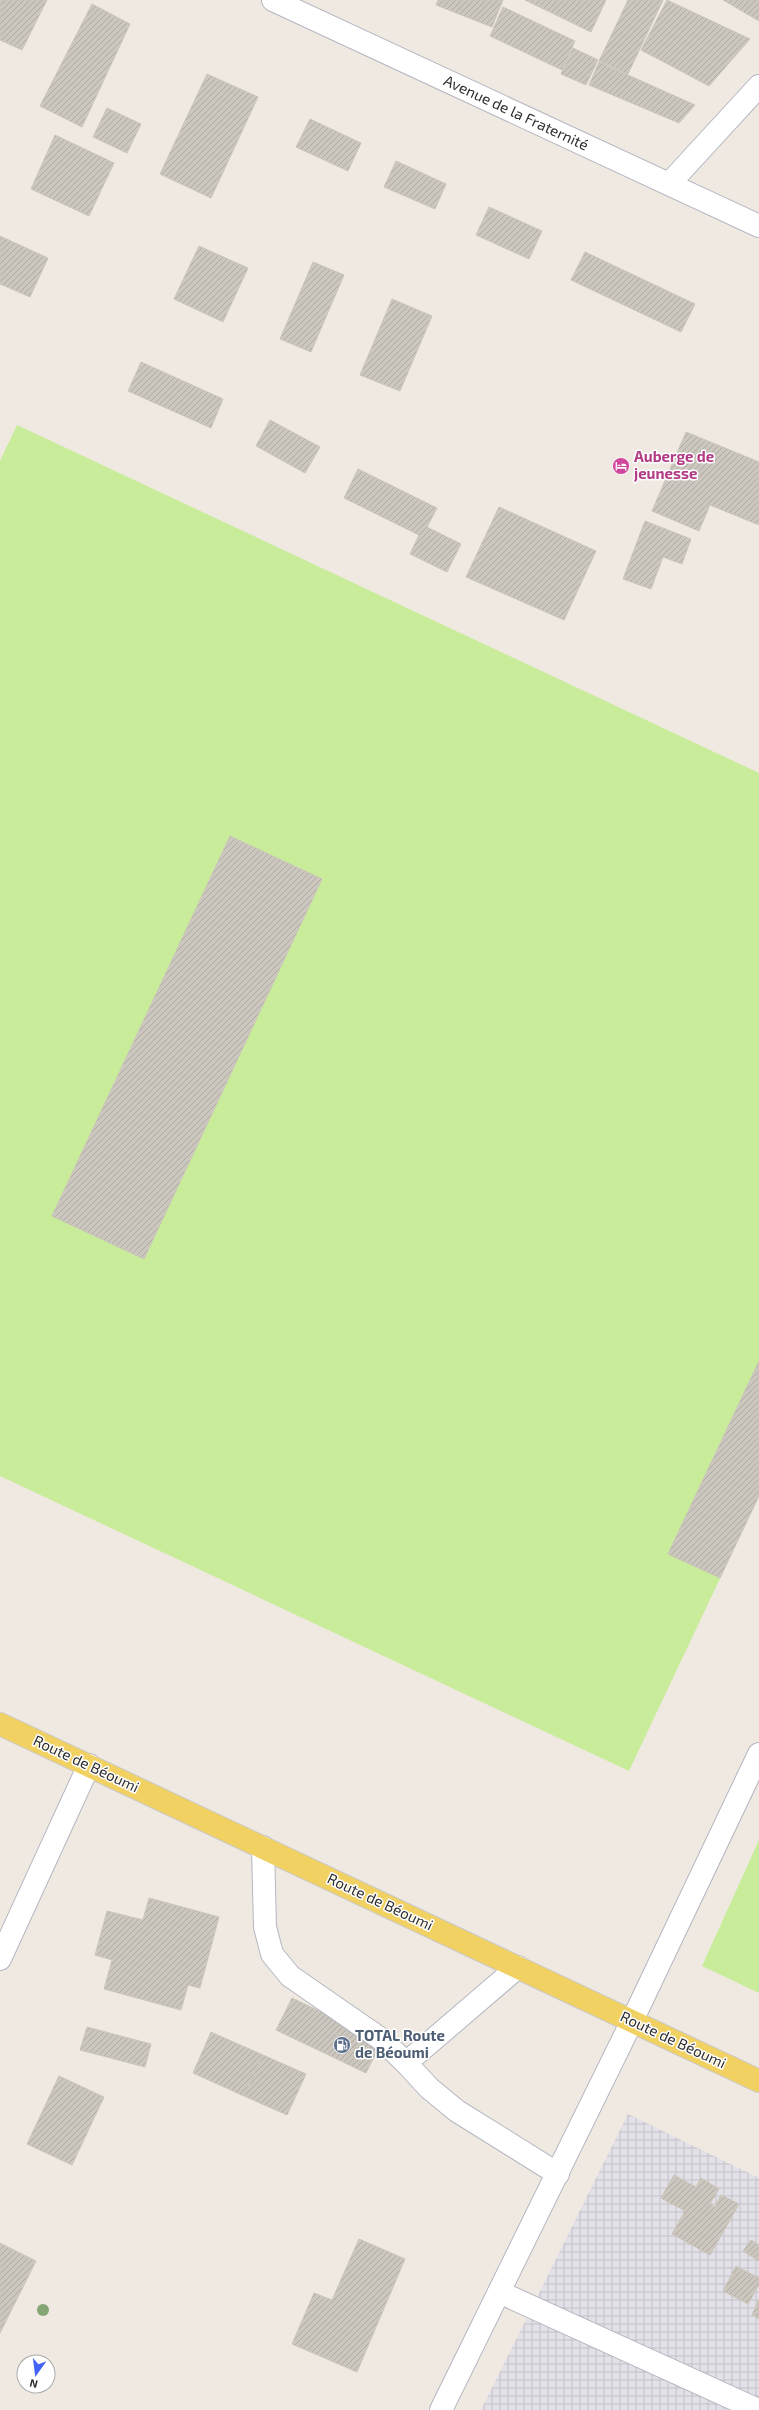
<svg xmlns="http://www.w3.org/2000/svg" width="759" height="2410" viewBox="0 0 759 2410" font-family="'Exo 2',sans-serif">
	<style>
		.industrial { fill: url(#industrial-grid) }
		.pitch { fill: #c9ec9a }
		.building { fill: url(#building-hatch); stroke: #cbc5ba }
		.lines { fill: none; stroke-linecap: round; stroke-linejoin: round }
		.minor-casing { stroke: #b4b7c1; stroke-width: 24 }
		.major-casing { stroke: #c9c9c9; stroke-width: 24 }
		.minor { stroke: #fff; stroke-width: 22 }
		.major { stroke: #f2d163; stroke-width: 22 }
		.tree { fill: #84a574 }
		.labels { text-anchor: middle; stroke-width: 3; stroke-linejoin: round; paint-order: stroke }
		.street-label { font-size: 15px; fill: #2e2e2e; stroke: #fff }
		.hotel-label { font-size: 15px; font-weight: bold; fill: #b23c85; stroke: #fff; text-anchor: start }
		.service-label { font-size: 15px; font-weight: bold; fill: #4e5e75; stroke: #fff; text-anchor: start }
	</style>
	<defs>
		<pattern id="industrial-grid" width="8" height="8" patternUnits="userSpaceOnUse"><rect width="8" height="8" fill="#e3e1e8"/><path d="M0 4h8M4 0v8" fill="none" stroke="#c3c1c7"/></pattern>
		<pattern id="building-hatch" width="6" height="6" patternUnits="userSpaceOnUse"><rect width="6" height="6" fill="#cbc7bf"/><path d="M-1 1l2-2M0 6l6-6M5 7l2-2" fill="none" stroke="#afaba4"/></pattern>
	</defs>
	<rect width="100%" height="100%" fill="#efe9e1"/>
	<polygon class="industrial" points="628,2114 759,2178 759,2410 481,2410"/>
	<g class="pitch">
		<polygon points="17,425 759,773 759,1496 629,1771 0,1476 0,461"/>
		<polygon points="759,1840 759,1993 702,1966"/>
	</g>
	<g class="building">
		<polygon points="0,0 47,0 22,50 0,40"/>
		<polygon points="438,0 503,0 492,27 436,5"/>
		<polygon points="525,0 606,0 591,32"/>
		<polygon points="628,0 663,0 628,74 599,61"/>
		<polygon points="667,0 750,39 709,86 641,50"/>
		<polygon points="723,0 759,0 759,21"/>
		<polygon points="92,4 130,24 82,127 40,106"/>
		<polygon points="503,7 575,41 562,70 490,36"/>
		<polygon points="573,48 598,60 586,85 561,74"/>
		<polygon points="599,62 695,105 679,123 589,85"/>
		<polygon points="207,74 258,97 211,198 160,174"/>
		<polygon points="107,108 141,124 127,153 93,137"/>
		<polygon points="310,119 361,143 348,171 296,147"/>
		<polygon points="55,135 114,163 89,216 31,189"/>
		<polygon points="396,161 446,184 435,209 384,187"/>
		<polygon points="489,207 542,231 529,259 476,235"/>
		<polygon points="0,236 48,258 30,297 0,284"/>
		<polygon points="199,246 248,268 223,322 174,299"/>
		<polygon points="585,252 695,304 681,332 571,280"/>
		<polygon points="313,262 344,275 311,352 280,339"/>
		<polygon points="392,299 432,316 400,391 360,375"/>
		<polygon points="141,362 223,399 211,428 128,391"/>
		<polygon points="270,420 320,447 305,473 256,446"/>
		<polygon points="686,432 759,462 759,525 710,505 699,531 652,511"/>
		<polygon points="358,469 437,508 427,527 461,544 447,572 410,554 419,535 344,498"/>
		<polygon points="499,507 596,551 564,620 466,577"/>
		<polygon points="645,521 691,539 682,564 663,557 651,589 623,579"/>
		<polygon points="230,836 322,879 144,1259 52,1216"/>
		<polygon points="759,1361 759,1496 720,1578 668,1554"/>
		<polygon points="149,1898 219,1917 200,1988 188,1985 181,2010 104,1989 112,1960 95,1955 107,1911 143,1920"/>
		<polygon points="292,1998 382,2041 366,2073 276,2030"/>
		<polygon points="87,2027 151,2044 145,2067 80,2050"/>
		<polygon points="211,2032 263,2055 244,2096 193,2073"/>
		<polygon points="263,2055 306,2074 287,2115 244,2096"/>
		<polygon points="59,2076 104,2097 72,2165 27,2144"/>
		<polygon points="674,2175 696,2187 701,2178 719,2189 710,2204 715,2207 721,2195 739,2204 710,2255 672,2234 685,2211 661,2198"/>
		<polygon points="359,2239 405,2259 357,2372 292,2344 314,2293 332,2300"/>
		<polygon points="751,2240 759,2245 759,2261 743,2251"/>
		<polygon points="0,2243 36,2261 0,2333"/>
		<polygon points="736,2266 759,2278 759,2285 748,2304 723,2291"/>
		<polygon points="759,2299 759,2319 752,2315"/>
	</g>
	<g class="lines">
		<g class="minor-casing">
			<g id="minor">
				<polyline points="273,0 759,226"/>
				<polyline points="669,184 759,86"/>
				<polyline points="263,1847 265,1927 272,1954 290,1976 381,2039 406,2063 518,1967"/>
				<polyline points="0,1959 89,1765"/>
				<polyline points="406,2063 429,2088 457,2111 558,2174"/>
				<polyline points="499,2292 758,2410"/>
				<polyline points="441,2410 632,2021 759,1754"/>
			</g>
		</g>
		<g class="major-casing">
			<polyline id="major" points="0,1724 759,2081"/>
		</g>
		<use href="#minor" class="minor"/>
		<use href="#major" class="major"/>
	</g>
	<circle class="tree" cx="43" cy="2310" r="6"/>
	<defs>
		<g id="hotel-disc" transform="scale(0.9)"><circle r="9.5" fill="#d1479c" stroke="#fff"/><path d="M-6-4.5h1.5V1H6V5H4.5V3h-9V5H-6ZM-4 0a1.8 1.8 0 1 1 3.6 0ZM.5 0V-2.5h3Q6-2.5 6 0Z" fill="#fff"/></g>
		<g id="fuel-disc" transform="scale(0.9)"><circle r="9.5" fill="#5c6f8a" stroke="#fff"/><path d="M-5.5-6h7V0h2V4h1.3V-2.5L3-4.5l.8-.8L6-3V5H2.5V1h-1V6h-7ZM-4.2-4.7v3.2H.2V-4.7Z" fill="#fff"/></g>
	</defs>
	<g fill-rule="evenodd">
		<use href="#hotel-disc" x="621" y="466"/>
		<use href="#fuel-disc" x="342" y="2045"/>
	</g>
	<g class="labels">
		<g class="street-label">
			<text transform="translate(516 113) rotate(25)" y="5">Avenue de la Fraternité</text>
			<text transform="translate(86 1764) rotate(25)" y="5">Route de Béoumi</text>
			<text transform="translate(380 1902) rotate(25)" y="5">Route de Béoumi</text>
			<text transform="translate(673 2040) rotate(25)" y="5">Route de Béoumi</text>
		</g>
		<g class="hotel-label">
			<text x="634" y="462">Auberge de<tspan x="634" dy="17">jeunesse</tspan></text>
		</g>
		<g class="service-label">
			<text x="355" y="2041">TOTAL Route<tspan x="355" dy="17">de Béoumi</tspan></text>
		</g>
	</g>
	<g transform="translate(36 2374) rotate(194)"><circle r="19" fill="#ffffff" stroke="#ababab"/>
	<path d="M0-3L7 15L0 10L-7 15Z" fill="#4264fb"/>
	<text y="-6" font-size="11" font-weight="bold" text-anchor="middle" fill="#2e2e2e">N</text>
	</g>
</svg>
